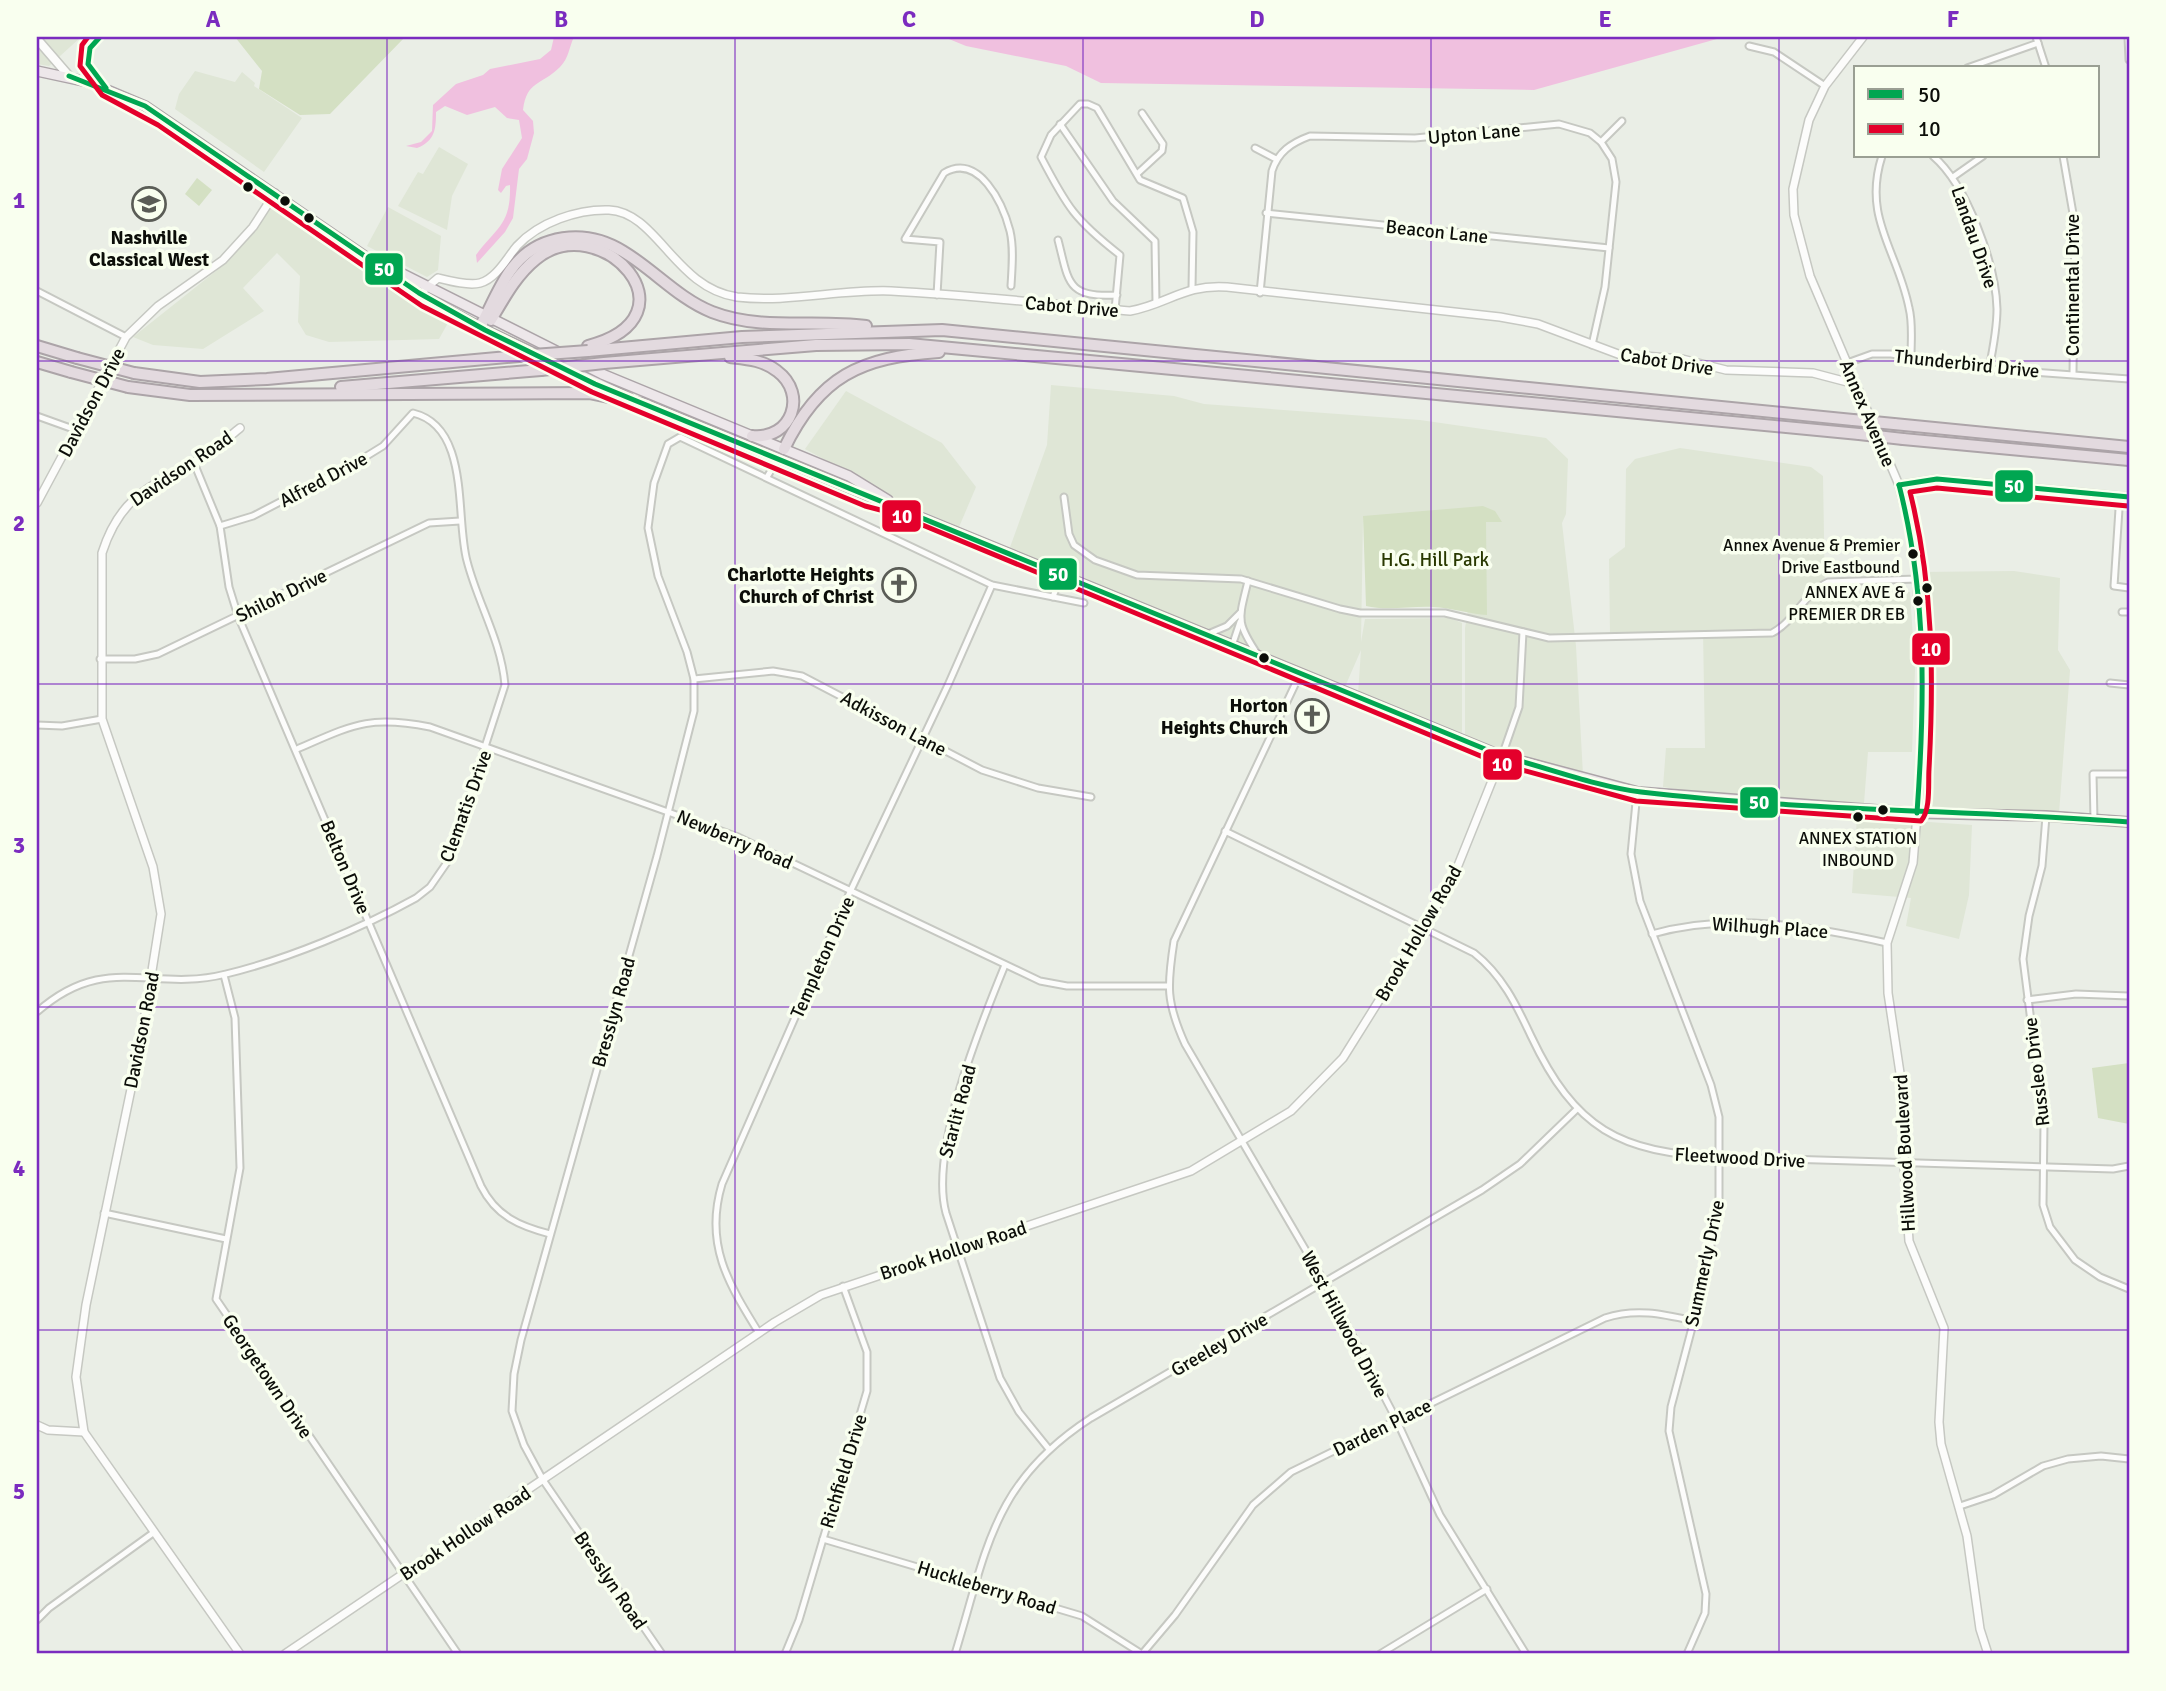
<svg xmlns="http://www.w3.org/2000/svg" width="2166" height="1691" viewBox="0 0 2166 1691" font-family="Signika,sans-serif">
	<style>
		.built { fill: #dfe6d6 }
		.green { fill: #d4e0c3 }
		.water { fill: #f0c0df }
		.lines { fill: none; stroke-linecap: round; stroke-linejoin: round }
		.minor-casing { stroke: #c6c8c2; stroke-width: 9 }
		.tertiary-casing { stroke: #c6c8c2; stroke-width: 10 }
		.secondary-casing { stroke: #c6c8c2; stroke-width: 11 }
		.primary-casing { stroke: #aca4a8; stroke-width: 12 }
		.motorway-casing { stroke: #aca4a8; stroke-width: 14 }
		.minor { stroke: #fcfcfb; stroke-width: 5 }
		.tertiary { stroke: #fcfcfb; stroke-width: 7 }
		.secondary { stroke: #fcfcfb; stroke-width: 8 }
		.primary { stroke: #ede7ea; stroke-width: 9 }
		.motorway { stroke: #e3dadf; stroke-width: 10 }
		.motorway-bridge-casing { stroke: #aca4a8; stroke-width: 14; stroke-linecap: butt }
		.motorway-bridge { stroke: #e3dadf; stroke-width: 10 }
		.bus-1-casing { stroke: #f9ffef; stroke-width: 10 }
		.bus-2-casing { stroke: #f9ffef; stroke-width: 10 }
		.bus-1 { stroke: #00a651; stroke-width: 5 }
		.bus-2 { stroke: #e4002b; stroke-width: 5 }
		.grid { fill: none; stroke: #7b2cbf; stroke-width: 2; stroke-opacity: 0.55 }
		.bus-dot { fill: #0c0e09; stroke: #f9ffef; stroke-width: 2.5 }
		.labels { text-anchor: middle; stroke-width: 7; stroke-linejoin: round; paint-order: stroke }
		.bus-label { font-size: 17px; fill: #0c0e09; stroke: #f9ffef; text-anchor: end }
		.street-label { font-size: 19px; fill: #0c0e09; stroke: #f9ffef }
		.poi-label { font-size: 19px; font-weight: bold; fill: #0c0e09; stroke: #f9ffef; text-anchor: end }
		.park-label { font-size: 19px; fill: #293901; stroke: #f9ffef }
		.line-badge { stroke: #f9ffef; stroke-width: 2.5 }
		.badge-label { font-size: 19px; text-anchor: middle; font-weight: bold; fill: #fff }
		.neatline { fill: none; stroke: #7b2cbf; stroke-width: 2.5 }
		.grid-label { font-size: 23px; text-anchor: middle; font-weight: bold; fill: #7b2cbf }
	</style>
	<rect width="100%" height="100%" fill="#eaeee6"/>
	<g class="built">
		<polygon points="37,37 81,37 49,66 37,64"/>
		<polygon points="195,71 235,82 242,72 255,83 254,86 302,118 264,172 175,109 179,94"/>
		<polygon points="439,147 468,164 452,196 447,230 398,206 418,172 423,174"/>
		<polygon points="272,207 276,207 449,321 439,339 329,342 306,335 298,322 300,276 277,253 243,288 264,311 203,349 153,345 133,337 221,267"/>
		<polygon points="388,207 441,236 438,270 427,277 367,246"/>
		<polygon points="1051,385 1174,396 1204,404 1420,420 1546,438 1568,459 1566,514 1562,523 1576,646 1583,775 1465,737 1465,628 1483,522 1363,518 1361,642 1365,619 1450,618 1462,623 1462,737 1358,694 1361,650 1344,689 1009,550 1047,445"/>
		<polygon points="846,391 942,443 976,487 959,527 908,505 805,449"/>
		<polygon points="1680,448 1811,467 1823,476 1825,594 1910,592 1915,669 1912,752 1868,752 1864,803 1713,795 1663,787 1666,748 1705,748 1703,631 1610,634 1609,559 1625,547 1626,469 1635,459"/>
		<polygon points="2014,571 2060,578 2058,650 2070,670 2059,813 1921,808 1926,743 1919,572"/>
		<polygon points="1857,817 1972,825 1969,895 1959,939 1906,926 1911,898 1852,893"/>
	</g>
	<g class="green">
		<polygon points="235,37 405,37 330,114 300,115 259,89 262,71"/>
		<polygon points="197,178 212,190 199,206 185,194"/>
		<path d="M1483 506 1495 511 1502 522H1486L1487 615C1470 614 1452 608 1433 607 1411 606 1386 611 1366 606L1363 516Z"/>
		<polygon points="2129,1063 2129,1124 2098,1118 2092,1068"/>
	</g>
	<g class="water">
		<path d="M554 37H574C569 47 569 58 560 67 541 86 527 80 523 110L533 121 534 133 527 159 519 169 513 218 505 232 477 263 476 255C497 227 511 225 510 185L506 186 501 193 498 190 502 169 522 138 519 120 507 118 495 107 467 115 445 106 436 112C436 129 435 141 417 148L406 146 421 142 432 131 433 105 456 84 483 75 490 69 540 59 551 50Z"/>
		<polygon points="944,37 1724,37 1534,90 1101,83 1066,66 966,46"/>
	</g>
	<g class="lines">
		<g class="minor-casing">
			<g id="minor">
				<polyline points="2036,37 2046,68"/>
				<polyline points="2128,37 2129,60"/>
				<polyline points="1749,46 1774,52 1825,86"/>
				<polyline points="1967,68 2038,43"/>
				<polyline points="1060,124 1113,201 1155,241 1156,303"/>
				<polyline points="1601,142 1622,121"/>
				<polyline points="1255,148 1276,159"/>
				<path d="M1882 156C1862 218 1898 251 1909 308 1913 323 1911 341 1911 357"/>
				<path d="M1933 156C1967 185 1996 265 1997 309 1997 329 1993 349 1989 369"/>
				<polyline points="2063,156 2075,225 2073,373"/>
				<polyline points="1137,174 1162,151 1163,144 1142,113"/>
				<polyline points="1953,177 1983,156"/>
				<polyline points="1266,213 1609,248"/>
				<path d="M1058 240C1069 282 1066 298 1117 295"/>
				<polyline points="37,291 126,337"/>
				<path d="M1260 293 1272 171C1278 152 1291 143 1310 136L1415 138 1559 124 1590 133 1601 142 1612 159 1616 182 1605 287 1592 345"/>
				<path d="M937 295 940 242 905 239 944 173C979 152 1003 204 1010 231 1014 248 1012 268 1011 286"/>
				<path d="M1115 310 1120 255C1075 220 1067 207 1041 157L1051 135 1080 104H1088L1097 108 1140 180 1183 198 1193 232 1192 288"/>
				<polyline points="1847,363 1872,354 1891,354 1989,369 2129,379"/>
				<polyline points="37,416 76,430"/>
				<path d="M194 463 220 526 229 587 238 616 481 1186C496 1216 519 1226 550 1234"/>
				<polyline points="767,477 778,459"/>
				<polyline points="2114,496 2114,502 2119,509 2114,586 2129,588"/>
				<path d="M1064 497 1069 534 1074 545 1095 560 1137 575 1241 579 1340 609 1360 613H1445L1549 638 1772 633C1795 621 1804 593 1828 582L1917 579"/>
				<path d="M1248 581C1239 619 1235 621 1258 655"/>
				<polyline points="1053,597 1061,574"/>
				<polyline points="2122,612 2129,612"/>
				<polyline points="1208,634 1227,626 1240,613"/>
				<polyline points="1232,646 1240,622"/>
				<polyline points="100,659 135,659 158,654 429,523 460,521"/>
				<path d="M1300 674 1174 941C1167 986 1166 1002 1185 1044L1325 1283 1396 1419 1440 1515 1526 1654"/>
				<polyline points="694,679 773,671 802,676 982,770 1038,788 1091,797"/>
				<polyline points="2110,683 2129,685"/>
				<polyline points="37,725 62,726 102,719"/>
				<path d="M297 749C353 725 368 715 430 727L738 837 1040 981 1067 986H1167"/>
				<polyline points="1502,756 1519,707 1523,632"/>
				<polyline points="1637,792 1631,854 1640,901 1711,1085 1719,1117 1719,1204 1703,1286 1671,1407 1669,1431 1706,1594 1705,1613 1687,1654"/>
				<polyline points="2046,816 2042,866 2029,916 2023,959 2044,1123 2043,1205 2050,1227 2075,1260 2100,1277 2129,1289"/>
				<polyline points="2094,820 2093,774 2129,774"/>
				<path d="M1225 831 1474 953C1502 975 1516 1004 1531 1036 1575 1129 1619 1153 1721 1157L2113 1169 2129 1166"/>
				<path d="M1652 934C1729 912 1810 926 1887 943"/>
				<path d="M1005 965C980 1026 929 1151 946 1213L1000 1378 1019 1412 1048 1448"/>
				<polyline points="224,975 235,1018 240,1168 216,1299 458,1654"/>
				<polyline points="2027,1000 2076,994 2129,996"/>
				<path d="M37 1012C106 951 151 993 226 974 288 959 360 929 416 898L430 887 448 861 505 685C501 640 478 604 467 561 455 518 471 427 413 413L383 446 357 462 253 516 220 526"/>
				<polyline points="104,1213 226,1239"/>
				<path d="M759 1333C728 1283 704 1244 722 1184L850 892 948 685 992 585"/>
				<polyline points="1960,1506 1993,1495 2043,1466 2068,1459 2101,1456 2129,1459"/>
				<polyline points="823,1539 1082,1616 1142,1654"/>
				<polyline points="37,1620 49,1608 153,1533"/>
				<polyline points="662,1654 543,1480 524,1445 512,1411 514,1374 521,1340 657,856 694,711 694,679 687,652 658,576 648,528 654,483 668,444 680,437 992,585 1084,603"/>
				<polyline points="785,1654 799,1620 867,1391 867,1352 843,1286"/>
				<path d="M955 1654C987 1550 992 1482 1091 1418L1482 1190 1520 1164 1577 1109"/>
				<path d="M1142 1654 1175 1615 1253 1505 1291 1472 1605 1318C1636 1308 1662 1314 1694 1321"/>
				<polyline points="1380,1654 1487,1589"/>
			</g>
		</g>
		<g class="tertiary-casing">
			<g id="tertiary">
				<polyline points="1863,37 1825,86 1809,120 1793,189 1794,215 1810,276 1899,485 1913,541 1921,631 1924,731 1913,863 1887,943 1888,993 1906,1113 1904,1164 1909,1241 1944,1328 1939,1422 1941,1444 1967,1536 1980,1629 1988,1654"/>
				<path d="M425 289 438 278C450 281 469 286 480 283 496 279 507 258 517 246 539 222 578 209 609 210 657 212 675 288 737 297 788 303 841 289 891 291 971 295 1050 304 1130 311 1168 304 1184 284 1227 287L1500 317 1538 324 1618 354 1682 359 1726 370 1813 373 1855 384"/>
				<path d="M240 428C225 440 208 455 191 464 145 489 119 500 102 553V719L153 867 161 914 140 1046 86 1305 76 1377 84 1432 240 1654"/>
				<polyline points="1899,485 1937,479 2129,497"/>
				<polyline points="37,503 126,337 158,306 223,260 253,227 275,193"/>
				<polyline points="37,1425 48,1430 84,1432"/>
				<polyline points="285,1654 775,1322 821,1295 1191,1171 1291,1111 1343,1058 1425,927 1457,868 1502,756"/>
			</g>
		</g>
		<g class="secondary-casing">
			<polyline id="secondary" points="37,39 69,76"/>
		</g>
		<g class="primary-casing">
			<g id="primary">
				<polyline points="37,71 88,82 145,106 426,298 485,330 629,398"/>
				<polyline points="375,260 602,374 849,476 888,500"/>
				<polyline points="642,403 1502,756 1638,792 1917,813 2046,816 2129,822"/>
			</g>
		</g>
		<g class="motorway-casing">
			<g id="motorway">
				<path d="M491 320C504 298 516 275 536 259 600 207 702 316 588 346"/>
				<path d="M480 327C490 309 498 288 510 271 537 233 586 228 624 252 654 270 679 299 712 312 761 331 815 319 866 326"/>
				<polyline points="37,346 77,358"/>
				<polyline points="588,351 742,337 942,330 1853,420"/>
				<path d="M730 357C747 359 763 360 777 371 808 394 792 440 752 436"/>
				<polyline points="37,362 71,372"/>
				<polyline points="604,363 816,345 909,344 1859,434"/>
				<polyline points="134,373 200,382 267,379 519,356"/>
				<polyline points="128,387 190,395 589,393 647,405"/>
				<polyline points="341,387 541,370"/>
				<polyline points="1894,424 2129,447"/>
				<polyline points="1903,439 2129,460"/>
				<path d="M784 449C819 376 861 357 939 352"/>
			</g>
		</g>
		<use href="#minor" class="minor"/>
		<use href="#tertiary" class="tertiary"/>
		<use href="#secondary" class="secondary"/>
		<use href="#primary" class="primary"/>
		<use href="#motorway" class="motorway"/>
		<g class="motorway-bridge-casing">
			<g id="motorway-bridge">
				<polyline points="519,356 588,351"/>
				<polyline points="77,358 134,373"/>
				<polyline points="541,370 604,363"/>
				<polyline points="71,372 128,387"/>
				<polyline points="1853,420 1894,424"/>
				<polyline points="1859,434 1903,439"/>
			</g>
		</g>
		<use href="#motorway-bridge" class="motorway-bridge"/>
		<g class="bus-1-casing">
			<g id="bus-1">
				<polyline points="100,37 90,48 88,64 106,88"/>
				<path d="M69 76 145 106 419 293 485 330 595 384 1502 756C1545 767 1598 787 1641 792 1803 811 1967 810 2129 822"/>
				<path d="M1899 485C1927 594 1925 702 1917 813"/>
				<polyline points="1899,485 1937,479 2129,497"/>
			</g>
		</g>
		<g class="bus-2-casing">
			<path id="bus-2" d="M88 37 82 45 80 66 102 95 158 125 422 306 592 392 865 506 896 514 1500 764 1636 801 1921 821C1931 810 1928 783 1929 769 1934 675 1933 583 1910 492L1937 488 2128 506"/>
		</g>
		<use href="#bus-1" class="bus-1"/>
		<use href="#bus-2" class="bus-2"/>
	</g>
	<path class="grid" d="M387 37V1654M735 37V1654M1083 37V1654M1431 37V1654M1779 37V1654M37 361H2129M37 684H2129M37 1007H2129M37 1330H2129"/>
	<defs>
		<g id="school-ring" transform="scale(1.75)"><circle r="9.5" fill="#f9ffef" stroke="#5a5c56" stroke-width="1.5"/><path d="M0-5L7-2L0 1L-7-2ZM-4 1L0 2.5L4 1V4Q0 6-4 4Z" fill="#5a5c56"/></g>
		<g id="church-ring" transform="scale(1.75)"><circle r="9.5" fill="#f9ffef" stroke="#5a5c56" stroke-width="1.5"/><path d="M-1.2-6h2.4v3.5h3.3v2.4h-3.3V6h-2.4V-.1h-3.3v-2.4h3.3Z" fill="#5a5c56"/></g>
	</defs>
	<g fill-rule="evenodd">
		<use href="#school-ring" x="149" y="204"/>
		<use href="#church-ring" x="899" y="585"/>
		<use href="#church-ring" x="1312" y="716"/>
	</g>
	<g class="bus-dot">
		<circle cx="248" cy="187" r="6"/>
		<circle cx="285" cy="201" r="6"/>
		<circle cx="309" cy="218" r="6"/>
		<circle cx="1913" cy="554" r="6"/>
		<circle cx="1927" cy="588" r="6"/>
		<circle cx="1918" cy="601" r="6"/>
		<circle cx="1264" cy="658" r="6"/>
		<circle cx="1883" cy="810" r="6"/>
		<circle cx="1858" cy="817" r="6"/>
	</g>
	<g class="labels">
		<g class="bus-label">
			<text x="1900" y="551">Annex Avenue &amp; Premier<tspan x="1900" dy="22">Drive Eastbound</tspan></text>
			<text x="1905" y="598">ANNEX AVE &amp;<tspan x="1905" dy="22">PREMIER DR EB</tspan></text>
			<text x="1858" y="844" text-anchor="middle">ANNEX STATION<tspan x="1858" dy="22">INBOUND</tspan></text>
		</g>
		<g class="street-label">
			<text transform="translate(1474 133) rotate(-5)" y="7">Upton Lane</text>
			<text transform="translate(1437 231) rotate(6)" y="7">Beacon Lane</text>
			<text transform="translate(1975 237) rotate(71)" y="7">Landau Drive</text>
			<text transform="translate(2072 285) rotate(-90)" y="7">Continental Drive</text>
			<text transform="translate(1072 306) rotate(5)" y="7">Cabot Drive</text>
			<text transform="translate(1667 361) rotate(9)" y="7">Cabot Drive</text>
			<text transform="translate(1967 363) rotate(6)" y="7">Thunderbird Drive</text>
			<text transform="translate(91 402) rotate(-62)" y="7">Davidson Drive</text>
			<text transform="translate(1868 413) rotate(67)" y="7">Annex Avenue</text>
			<text transform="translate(181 468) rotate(-34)" y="7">Davidson Road</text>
			<text transform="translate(323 479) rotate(-28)" y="7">Alfred Drive</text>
			<text transform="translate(281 595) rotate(-26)" y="7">Shiloh Drive</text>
			<text transform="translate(894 723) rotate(28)" y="7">Adkisson Lane</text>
			<text transform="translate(465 806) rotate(-70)" y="7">Clematis Drive</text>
			<text transform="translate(735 839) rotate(23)" y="7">Newberry Road</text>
			<text transform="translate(346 867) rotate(67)" y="7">Belton Drive</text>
			<text transform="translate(1770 927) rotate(4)" y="7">Wilhugh Place</text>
			<text transform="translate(1418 933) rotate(-60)" y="7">Brook Hollow Road</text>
			<text transform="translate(822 957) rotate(-66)" y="7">Templeton Drive</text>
			<text transform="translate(613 1012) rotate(-74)" y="7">Bresslyn Road</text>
			<text transform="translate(141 1030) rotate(-79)" y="7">Davidson Road</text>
			<text transform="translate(2036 1072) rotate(-97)" y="7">Russleo Drive</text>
			<text transform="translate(957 1111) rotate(-75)" y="7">Starlit Road</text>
			<text transform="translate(1904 1153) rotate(-93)" y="7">Hillwood Boulevard</text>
			<text transform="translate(1740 1157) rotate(3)" y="7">Fleetwood Drive</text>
			<text transform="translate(953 1250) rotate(-18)" y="7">Brook Hollow Road</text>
			<text transform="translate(1704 1263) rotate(-78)" y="7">Summerly Drive</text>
			<text transform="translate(1345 1324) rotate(62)" y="7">West Hillwood Drive</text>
			<text transform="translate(1219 1344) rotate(-30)" y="7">Greeley Drive</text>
			<text transform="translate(268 1376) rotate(56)" y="7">Georgetown Drive</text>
			<text transform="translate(1382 1427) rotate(-26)" y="7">Darden Place</text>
			<text transform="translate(843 1471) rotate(-73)" y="7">Richfield Drive</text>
			<text transform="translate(465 1533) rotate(-34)" y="7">Brook Hollow Road</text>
			<text transform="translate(611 1580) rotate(56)" y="7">Bresslyn Road</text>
			<text transform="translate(987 1587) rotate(17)" y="7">Huckleberry Road</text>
		</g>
		<g class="poi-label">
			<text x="149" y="244" text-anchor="middle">Nashville<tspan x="149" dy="22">Classical West</tspan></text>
			<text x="874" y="581">Charlotte Heights<tspan x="874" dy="22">Church of Christ</tspan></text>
			<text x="1288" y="712">Horton<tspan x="1288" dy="22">Heights Church</tspan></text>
		</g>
		<g class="park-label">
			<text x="1435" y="566">H.G. Hill Park</text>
		</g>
	</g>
	<g class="line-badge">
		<rect x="364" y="252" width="40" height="34" rx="7" fill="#00a651"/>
		<rect x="1994" y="469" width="40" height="34" rx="7" fill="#00a651"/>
		<rect x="881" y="499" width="41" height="34" rx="7" fill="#e4002b"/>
		<rect x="1038" y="557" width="40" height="34" rx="7" fill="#00a651"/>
		<rect x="1911" y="632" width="40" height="34" rx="7" fill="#e4002b"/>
		<rect x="1482" y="748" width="41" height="33" rx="7" fill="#e4002b"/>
		<rect x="1739" y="786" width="40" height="33" rx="7" fill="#00a651"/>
	</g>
	<g class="badge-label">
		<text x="384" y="276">50</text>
		<text x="2014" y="493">50</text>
		<text x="902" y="523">10</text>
		<text x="1058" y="581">50</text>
		<text x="1931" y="656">10</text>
		<text x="1502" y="771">10</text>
		<text x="1759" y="809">50</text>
	</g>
	<rect width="2166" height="1691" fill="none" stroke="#f9ffef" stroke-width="77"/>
	<rect x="1854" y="66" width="245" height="91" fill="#f9ffef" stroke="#9a9f93" stroke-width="2"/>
	<rect x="1868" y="89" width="35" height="10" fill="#00a651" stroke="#9a9f93" stroke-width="2"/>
	<text x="1918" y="102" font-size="21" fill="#0c0e09">50</text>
	<rect x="1868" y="124" width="35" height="10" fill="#e4002b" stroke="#9a9f93" stroke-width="2"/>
	<text x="1918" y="136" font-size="21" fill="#0c0e09">10</text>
	<rect x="38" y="38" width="2090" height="1614" class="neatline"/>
	<g class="grid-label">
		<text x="213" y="27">A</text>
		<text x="561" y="27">B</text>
		<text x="909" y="27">C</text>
		<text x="1257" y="27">D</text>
		<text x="1605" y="27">E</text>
		<text x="1953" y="27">F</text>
		<text x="19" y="208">1</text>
		<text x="19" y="531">2</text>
		<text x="19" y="853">3</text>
		<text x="19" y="1176">4</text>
		<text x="19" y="1499">5</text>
	</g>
</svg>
